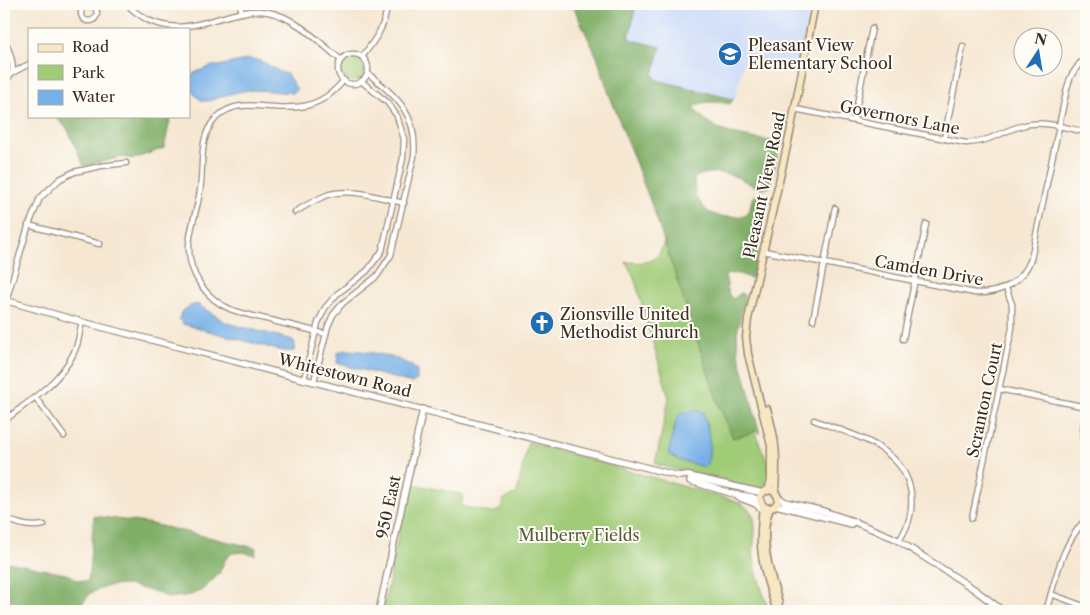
<svg xmlns="http://www.w3.org/2000/svg" width="1090" height="615" viewBox="0 0 1090 615" font-family="'Libre Caslon Text',serif">
	<style>
		.built { fill: #ccdbf9 }
		.green { fill: #a0cb77; stroke: #6e7a4a }
		.forest { fill: #80af68; stroke: #5e6c43 }
		.water { fill: #77b0e7; stroke: #596d82 }
		.lines { fill: none; stroke-linecap: round; stroke-linejoin: round }
		.minor-casing { stroke: #988878; stroke-width: 7 }
		.tertiary-casing { stroke: #988878; stroke-width: 8 }
		.secondary-casing { stroke: #988878; stroke-width: 9 }
		.minor { stroke: #fff; stroke-width: 4.5 }
		.tertiary { stroke: #fff; stroke-width: 5.5 }
		.secondary { stroke: #f7e8c3; stroke-width: 6 }
		.labels { text-anchor: middle; stroke-width: 4; stroke-linejoin: round; paint-order: stroke }
		.poi-label { font-size: 16px; fill: #3b2a1e; stroke: #fdfcf7; text-anchor: start }
		.street-label { font-size: 16px; fill: #3b2a1e; stroke: #fdfcf7 }
		.park-label { font-size: 16px; fill: #595a39; stroke: #fdfcf7 }
	</style>
	<rect width="100%" height="100%" fill="#fdfcf7"/>
	<filter id="ink" filterUnits="userSpaceOnUse"><feTurbulence type="fractalNoise" baseFrequency=".02" numOctaves="2"/><feDisplacementMap in="SourceGraphic" scale="10" xChannelSelector="R" yChannelSelector="G"/><feConvolveMatrix kernelMatrix="1 2 1 2 8 2 1 2 1" color-interpolation-filters="sRGB"/></filter>
	<filter id="wash" filterUnits="userSpaceOnUse"><feTurbulence type="fractalNoise" baseFrequency=".0096" numOctaves="4" result="noise"/><feDisplacementMap in="SourceGraphic" scale="20" xChannelSelector="R" yChannelSelector="G"/><feGaussianBlur stdDeviation="1.12" result="paint"/><feColorMatrix in="noise" values="0 0 0 0 0 0 0 0 0 0 0 0 0 0 0 0 0 1.4 0 .05"/><feComposite in="paint" operator="in"/></filter>
	<g filter="url(#wash)">
		<rect width="100%" height="100%" fill="#f6e7d2"/>
		<polygon class="built" points="636,4 811,4 797,73 744,60 735,100 657,80 629,39"/>
		<g class="green">
			<circle cx="353" cy="69" r="12"/>
			<path d="M664 241 719 405 733 436 749 419 770 468 766 488 758 491 655 464 669 398 634 277 626 262C647 263 658 264 664 241Z"/>
			<path d="M528 442 728 499C738 502 748 505 753 516 758 528 752 545 754 559 756 576 764 594 769 611H383L409 483 463 495 461 506 492 513 500 510 503 500 517 493Z"/>
		</g>
		<g class="forest">
			<path d="M572 4H636L629 39 661 47 653 74 657 80 733 99 730 104C718 102 703 100 693 107 715 135 740 136 772 141L778 144 779 150 770 187C758 190 752 185 741 179 726 172 708 170 694 178L695 196 708 212 721 217 745 216 750 209 752 198 756 195 764 197 767 201 753 277 751 279C742 274 735 272 725 275L729 295 733 299 741 293 745 296 737 333 738 351 760 434 755 430V432L733 438 719 405 654 211 608 91 597 57Z"/>
			<polygon points="171,116 164,148 134,159 122,157 84,166 68,130 56,117"/>
			<polygon points="94,516 147,523 256,548 255,555 243,552 232,553 225,560 219,574 202,590 191,595 168,598 159,593 128,585 108,586 90,593 77,611 4,611 4,561 70,575 74,579 88,582"/>
		</g>
		<g class="water">
			<path d="M249 59C269 60 273 72 287 74L297 90 293 93C277 92 253 88 238 92 230 93 210 102 204 101 194 98 191 89 190 79L194 73 212 66H219Z"/>
			<polygon points="197,304 227,323 293,340 295,344 294,351 282,351 183,324 179,320 181,312 190,306"/>
			<path d="M344 350C365 350 401 356 417 370V380L412 383 340 364 337 363 338 353Z"/>
			<path d="M694 410 703 412C709 429 712 446 707 464L704 467 678 460 668 454 677 417 681 413Z"/>
		</g>
	</g>
	<g filter="url(#ink)">
		<g class="lines">
			<g class="minor-casing">
				<g id="minor">
					<path d="M127 4C133 11 139 15 148 20 192 41 227 5 268 12 296 17 320 43 341 60"/>
					<polyline points="240,4 242,13"/>
					<circle cx="89" cy="13" r="8"/>
					<polyline points="387,5 417,6 430,4"/>
					<path d="M4 38C7 47 15 62 12 72 11 76 6 80 4 83"/>
					<circle cx="353" cy="69" r="15"/>
					<path d="M362 57C375 40 386 26 387 4"/>
					<polyline points="12,73 29,64"/>
					<path d="M795 109 966 143C990 142 1000 132 1021 126 1042 119 1066 128 1086 132"/>
					<polyline points="854,120 872,28"/>
					<polyline points="944,139 963,46"/>
					<path d="M295 212C307 205 318 198 330 194 354 188 380 198 404 203"/>
					<polyline points="28,225 100,244"/>
					<path d="M764 251 975 293C1000 294 1022 283 1031 259L1067 88 1071 76 1080 63"/>
					<polyline points="6,301 28,227 40,198 60,179 74,172 101,166 126,163"/>
					<polyline points="813,320 835,208"/>
					<path d="M326 334C307 329 289 325 270 320 257 317 243 314 230 309 206 299 188 273 189 246 190 224 200 204 201 182 203 158 199 129 222 113 234 105 245 105 259 106 295 109 319 111 344 80"/>
					<polyline points="903,339 926,224"/>
					<polyline points="304,379 318,323 325,308 337,294 367,271 382,251 403,158 404,139 397,116 387,102 361,81"/>
					<path d="M314 381 328 326 333 315 343 303 377 276 391 255 414 156C418 115 397 96 367 73"/>
					<polyline points="999,389 1086,407"/>
					<polyline points="35,397 64,436"/>
					<path d="M1086 409C1083 426 1081 439 1086 456"/>
					<path d="M814 420C852 435 904 446 911 493 913 512 909 525 899 541"/>
					<path d="M4 421C31 399 65 380 77 345 79 338 80 330 82 322"/>
					<path d="M4 517C16 524 30 528 44 525"/>
					<polyline points="972,518 1012,328 1012,304 1006,288"/>
					<polyline points="1051,594 1086,607"/>
					<path d="M1046 611C1057 576 1060 547 1086 519"/>
				</g>
			</g>
			<g class="tertiary-casing">
				<g id="tertiary">
					<polyline points="4,300 82,322 679,476 685,475 763,493"/>
					<polyline points="690,481 734,494 752,497 761,501"/>
					<polyline points="738,497 756,504 763,511"/>
					<polyline points="778,497 785,502 823,511 850,520 894,538 974,589 1003,611"/>
					<polyline points="776,505 851,524"/>
					<polyline points="379,611 423,409"/>
				</g>
			</g>
			<g class="secondary-casing">
				<g id="secondary">
					<path d="M767 409C777 442 777 458 775 493"/>
					<circle cx="769" cy="499" r="9"/>
					<polyline points="768,491 771,480 771,446 748,354 746,337 748,319 790,133 815,4"/>
					<path d="M763 505C762 518 760 532 761 545 762 568 770 590 777 611"/>
					<path d="M770 508C758 537 770 574 779 603"/>
				</g>
			</g>
			<use href="#minor" class="minor"/>
			<use href="#tertiary" class="tertiary"/>
			<use href="#secondary" class="secondary"/>
		</g>
	</g>
	<defs>
		<g id="school-disc" transform="scale(1.25)"><circle r="9.5" fill="#1f6fb2" stroke="#fdfcf7"/><path d="M0-5L7-2L0 1L-7-2ZM-4 1L0 2.5L4 1V4Q0 6-4 4Z" fill="#fff"/></g>
		<g id="church-disc" transform="scale(1.25)"><circle r="9.5" fill="#1f6fb2" stroke="#fdfcf7"/><path d="M-1.2-6h2.4v3.5h3.3v2.4h-3.3V6h-2.4V-.1h-3.3v-2.4h3.3Z" fill="#fff"/></g>
	</defs>
	<g fill-rule="evenodd">
		<use href="#school-disc" x="730" y="54"/>
		<use href="#church-disc" x="542" y="323"/>
	</g>
	<g class="labels">
		<g class="poi-label">
			<text x="748" y="51">Pleasant View<tspan x="748" dy="18">Elementary School</tspan></text>
			<text x="560" y="320">Zionsville United<tspan x="560" dy="18">Methodist Church</tspan></text>
		</g>
		<g class="street-label">
			<text transform="translate(900 117) rotate(11)" y="6">Governors Lane</text>
			<text transform="translate(764 185) rotate(-78)" y="6">Pleasant View Road</text>
			<text transform="translate(929 270) rotate(10)" y="6">Camden Drive</text>
			<text transform="translate(345 375) rotate(14)" y="6">Whitestown Road</text>
			<text transform="translate(984 400) rotate(-78)" y="6">Scranton Court</text>
			<text transform="translate(388 507) rotate(-78)" y="6">950 East</text>
		</g>
		<g class="park-label">
			<text x="579" y="541">Mulberry Fields</text>
		</g>
	</g>
	<rect width="1090" height="615" fill="none" stroke="#fdfcf7" stroke-width="20"/>
	<rect x="28" y="28" width="162" height="90" fill="#fdfcf7" stroke="#afa8a0"/>
	<rect x="38" y="44" width="25" height="8" fill="#f7e8c3" stroke="#afa8a0"/>
	<text x="72" y="52" font-size="15" fill="#3b2a1e">Road</text>
	<rect x="38" y="65" width="25" height="15" fill="#a0cb77" stroke="#afa8a0"/>
	<text x="72" y="78" font-size="15" fill="#3b2a1e">Park</text>
	<rect x="38" y="90" width="25" height="15" fill="#77b0e7" stroke="#afa8a0"/>
	<text x="72" y="102" font-size="15" fill="#3b2a1e">Water</text>
	<g transform="translate(1038 52) rotate(12)"><circle r="24" fill="#fdfcf7" stroke="#afa8a0"/>
	<path d="M0-4L9 19L0 12L-9 19Z" fill="#1f6fb2"/>
	<text y="-8" font-size="14" font-weight="bold" text-anchor="middle" fill="#3b2a1e">N</text>
	</g>
</svg>
